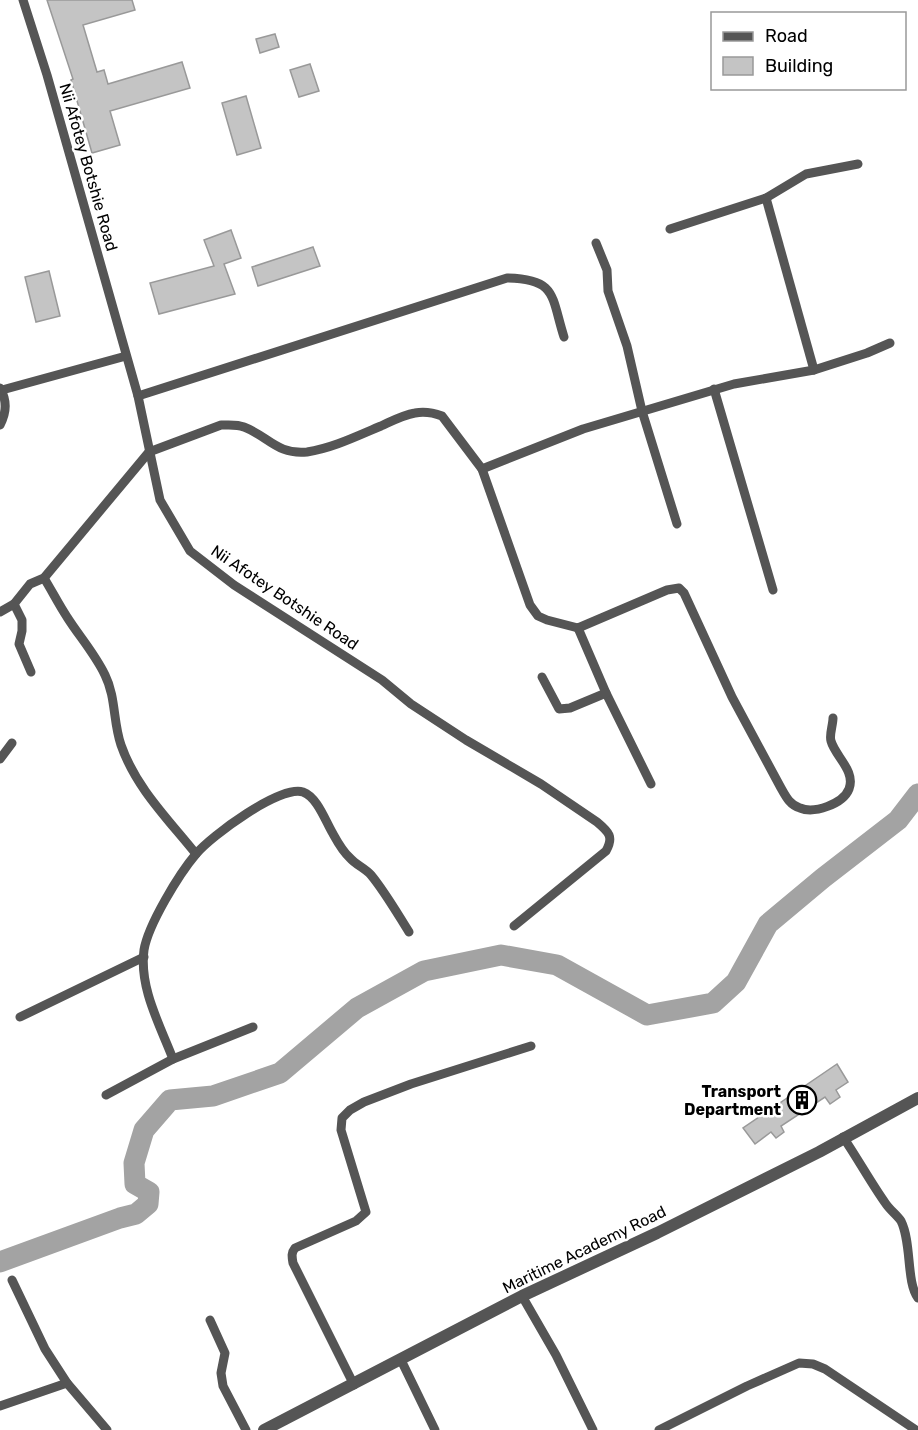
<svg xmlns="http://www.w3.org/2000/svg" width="918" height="1430" viewBox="0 0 918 1430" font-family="Rubik,sans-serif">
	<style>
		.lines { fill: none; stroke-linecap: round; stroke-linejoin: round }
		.river { stroke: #a3a3a3; stroke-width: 21 }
		.building { fill: #c4c4c4; stroke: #999; stroke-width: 1.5 }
		.minor { stroke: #555; stroke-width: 9 }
		.tertiary { stroke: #555; stroke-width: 12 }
		.labels { text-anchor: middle; stroke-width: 5; stroke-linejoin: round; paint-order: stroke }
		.street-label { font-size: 16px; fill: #000; stroke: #fff }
		.poi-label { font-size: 16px; font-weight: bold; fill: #000; stroke: #fff; text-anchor: end }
	</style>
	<rect width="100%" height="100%" fill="#fff"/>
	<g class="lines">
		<polyline class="river" points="0,1262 120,1218 136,1214 148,1204 149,1192 135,1184 134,1163 144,1130 170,1100 213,1096 280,1073 357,1008 424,971 501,955 557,965 647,1015 713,1003 736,982 768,924 823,878 898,820 918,794"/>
	</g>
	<g class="building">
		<polygon points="47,0 132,0 135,10 83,25 97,72 104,70 108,84 182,62 190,88 110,111 120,145 92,153 71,80 73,79"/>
		<polygon points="275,34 279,47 260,53 256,39"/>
		<polygon points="310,64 319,91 299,97 290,70"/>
		<polygon points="246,96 261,148 237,155 222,103"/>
		<polygon points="231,230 241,258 224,264 235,294 159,314 150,283 214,266 204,240"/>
		<polygon points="313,247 320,266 258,286 252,267"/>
		<polygon points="49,271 60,316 36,322 25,277"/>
		<polygon points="837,1064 848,1082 836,1090 840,1097 830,1104 825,1097 781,1126 784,1132 776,1138 771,1132 755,1144 743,1128"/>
	</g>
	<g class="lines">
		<g class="minor">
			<path d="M23 0 47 75 138 396 160 500 190 551 234 585 382 680 411 704 466 740 541 784 597 822C609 832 614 837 606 851L514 926"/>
			<polyline points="766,198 814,370"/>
			<polyline points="670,229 766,198 806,174 858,164"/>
			<polyline points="596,243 607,270 608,291 627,346 642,411 677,524"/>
			<path d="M0 388C7 400 7 412 0 425"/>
			<polyline points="714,389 773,590"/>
			<polyline points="2,390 126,356"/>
			<path d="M138 396 507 278C557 279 551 296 564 337"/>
			<polyline points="482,469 583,429 734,384 814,370 867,353 890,343"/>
			<path d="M44 578C52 591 59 605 67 617 79 636 95 654 105 675 116 697 113 722 121 745 136 788 168 819 196 854"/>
			<polyline points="14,604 22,620 22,631 19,644 31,672"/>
			<path d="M0 612 14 604 30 584 44 578 149 452 221 425C229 425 237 424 244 427 268 436 277 455 307 452 333 448 357 436 381 426 392 421 403 415 415 413 425 411 434 413 442 416L482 469 530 605 538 616 547 620 578 628 667 590 679 588 684 593 732 697 781 788C786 797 790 805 800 808 814 814 843 804 849 789 856 771 835 756 831 741 829 735 833 725 833 718"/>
			<polyline points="578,628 606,693 651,784"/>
			<polyline points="542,677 559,709 570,708 606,693"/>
			<polyline points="0,759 12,743"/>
			<polyline points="20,1017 144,957"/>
			<path d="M173 1059C160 1025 139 988 144 950 148 925 179 874 196 854 211 836 280 785 303 792 317 797 325 820 332 832 337 841 342 851 350 858 356 865 365 868 371 875 385 892 397 913 409 932"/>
			<polyline points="106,1095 173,1059 253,1027"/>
			<path d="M843 1137C858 1159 871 1183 886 1204 890 1210 897 1215 901 1221 912 1243 906 1282 918 1298"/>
			<polyline points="12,1280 45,1349 67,1383 107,1430"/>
			<polyline points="522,1296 556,1355 593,1430"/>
			<polyline points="210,1320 225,1353 221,1373 223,1386 246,1430"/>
			<polyline points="401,1360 435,1430"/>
			<path d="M354 1385 293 1263C292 1257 291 1253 295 1248L356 1221 366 1212 341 1130 342 1118 350 1110 364 1102 411 1084 531 1046"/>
			<polyline points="0,1406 67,1383"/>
			<polyline points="659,1430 747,1386 799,1363 813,1364 825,1369 916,1430"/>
		</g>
		<polyline class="tertiary" points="264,1430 522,1296 657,1233 819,1152 918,1098"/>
	</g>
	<defs>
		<g id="building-ring" transform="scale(1.5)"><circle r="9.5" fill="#fff" stroke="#000" stroke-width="1.5"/><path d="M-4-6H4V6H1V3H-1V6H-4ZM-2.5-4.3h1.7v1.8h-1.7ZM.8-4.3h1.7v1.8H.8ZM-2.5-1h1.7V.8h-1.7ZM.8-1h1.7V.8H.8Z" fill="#000"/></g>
	</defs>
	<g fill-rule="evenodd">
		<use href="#building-ring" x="802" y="1100"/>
	</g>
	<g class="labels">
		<g class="street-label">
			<text transform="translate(89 167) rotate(74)" y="6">Nii Afotey Botshie Road</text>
			<text transform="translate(285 597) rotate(34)" y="6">Nii Afotey Botshie Road</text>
			<text transform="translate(584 1249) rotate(-26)" y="6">Maritime Academy Road</text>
		</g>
		<g class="poi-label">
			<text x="781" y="1097">Transport<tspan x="781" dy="18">Department</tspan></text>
		</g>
	</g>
	<rect x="711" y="12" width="195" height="78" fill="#ffffff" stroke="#999999" stroke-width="1.5"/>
	<rect x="723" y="32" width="30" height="9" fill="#555555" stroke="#999999" stroke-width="1.5"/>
	<text x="765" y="42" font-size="18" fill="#000000">Road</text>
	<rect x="723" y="57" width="30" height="18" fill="#c4c4c4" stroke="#999999" stroke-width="1.5"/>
	<text x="765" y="72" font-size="18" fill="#000000">Building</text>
</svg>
